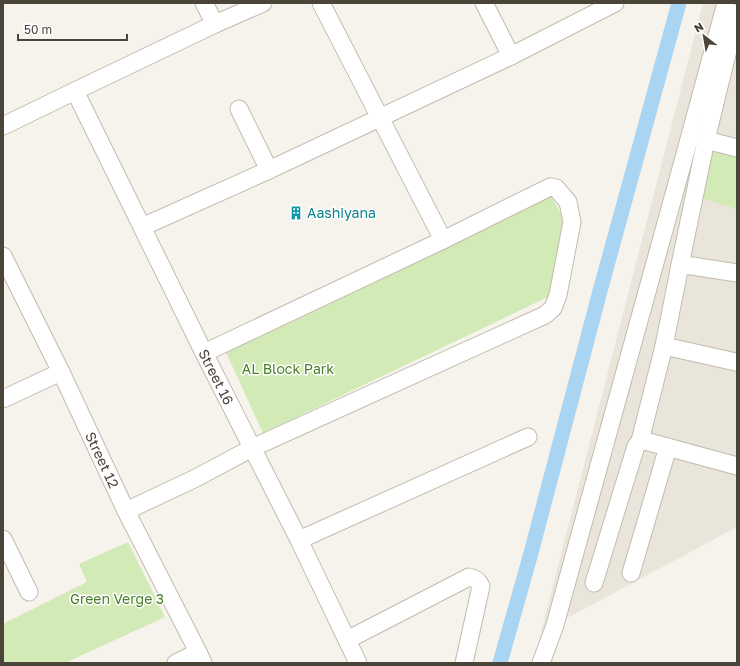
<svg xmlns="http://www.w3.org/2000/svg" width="740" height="666" viewBox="0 0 740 666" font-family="'Golos Text',sans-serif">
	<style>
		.residential { fill: #eae5da }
		.green { fill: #d2eab5 }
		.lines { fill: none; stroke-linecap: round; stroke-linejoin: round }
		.canal { stroke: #a9d4f2; stroke-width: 15 }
		.minor-casing { stroke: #c2bbae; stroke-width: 19 }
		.minor { stroke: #fff; stroke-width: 17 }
		.labels { text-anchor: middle; stroke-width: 3; stroke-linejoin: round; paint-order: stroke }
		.culture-label { font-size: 14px; fill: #0d838f; stroke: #fff; text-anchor: start }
		.park-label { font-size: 14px; fill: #4a7f2a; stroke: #fff }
		.street-label { font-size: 14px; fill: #4b4439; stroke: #fff }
	</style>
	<rect width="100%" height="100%" fill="#f6f3ec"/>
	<polygon class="residential" points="703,3 737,3 737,527 541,632"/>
	<g class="green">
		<polygon points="702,150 737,157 737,209 685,193"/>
		<polygon points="550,195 565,220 548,297 263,433 224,348"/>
		<polygon points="128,542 165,617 65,663 3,663 3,624 87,582 79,564"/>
	</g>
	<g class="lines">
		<polyline class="canal" points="500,663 531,553 600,291 679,3"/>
		<g class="minor-casing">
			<g id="minor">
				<polyline points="204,3 215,24"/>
				<polyline points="321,3 443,240"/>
				<polyline points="484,3 511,56"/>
				<polyline points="737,13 706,140 737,148"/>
				<polyline points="75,91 204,353 299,540 358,663"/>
				<polyline points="239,109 269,170"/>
				<polyline points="3,126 75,91 215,24 263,3"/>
				<polyline points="142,227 269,170 511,56 615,3"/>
				<polyline points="3,256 61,372 126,511 198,652 203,663"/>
				<polyline points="680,265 706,140"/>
				<polyline points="664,346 736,362 737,362"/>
				<polyline points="3,399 61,372"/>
				<polyline points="640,441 664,346 680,265 692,266 737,273"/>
				<polyline points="126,511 196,478 252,448 545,315 553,308 558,295 572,222 568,202 556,188 550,187 443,240 204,353"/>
				<polyline points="3,539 29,592"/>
				<polyline points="299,540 528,437"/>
				<polyline points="631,573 668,447"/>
				<polyline points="594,583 636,446 640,441 645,441 737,466"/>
				<path d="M347 640 469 577C475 578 478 580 481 586L464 663"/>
				<polyline points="176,663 198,652"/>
				<polyline points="541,663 555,625 682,165 726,3"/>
			</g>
		</g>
		<use href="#minor" class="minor"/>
	</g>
	<defs>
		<g id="building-bare" transform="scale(1.08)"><path d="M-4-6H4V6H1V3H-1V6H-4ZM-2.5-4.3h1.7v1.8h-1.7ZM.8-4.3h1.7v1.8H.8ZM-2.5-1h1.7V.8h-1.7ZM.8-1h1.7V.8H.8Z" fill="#0f9aa8" stroke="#fff" stroke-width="2.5" paint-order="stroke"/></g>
	</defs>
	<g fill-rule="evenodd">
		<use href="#building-bare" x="296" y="213"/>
	</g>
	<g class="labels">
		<g class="culture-label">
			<text x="307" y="218">Aashiyana</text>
		</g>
		<g class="park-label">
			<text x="288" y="374">AL Block Park</text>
			<text x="117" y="604">Green Verge 3</text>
		</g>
		<g class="street-label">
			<text transform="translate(216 377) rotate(63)" y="5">Street 16</text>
			<text transform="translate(102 460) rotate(65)" y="5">Street 12</text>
		</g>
	</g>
	<rect width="740" height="666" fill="none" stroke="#4b4439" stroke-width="8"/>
	<g transform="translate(704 36) rotate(329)" stroke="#ffffff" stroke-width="3" paint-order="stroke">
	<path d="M0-3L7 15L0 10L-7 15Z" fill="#4b4439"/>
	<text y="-6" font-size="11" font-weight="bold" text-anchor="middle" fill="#4b4439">N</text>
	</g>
	<path d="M18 34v6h109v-6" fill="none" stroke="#4b4439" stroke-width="2"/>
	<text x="24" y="34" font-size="12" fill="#4b4439" stroke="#ffffff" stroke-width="3" paint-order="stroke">50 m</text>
</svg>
